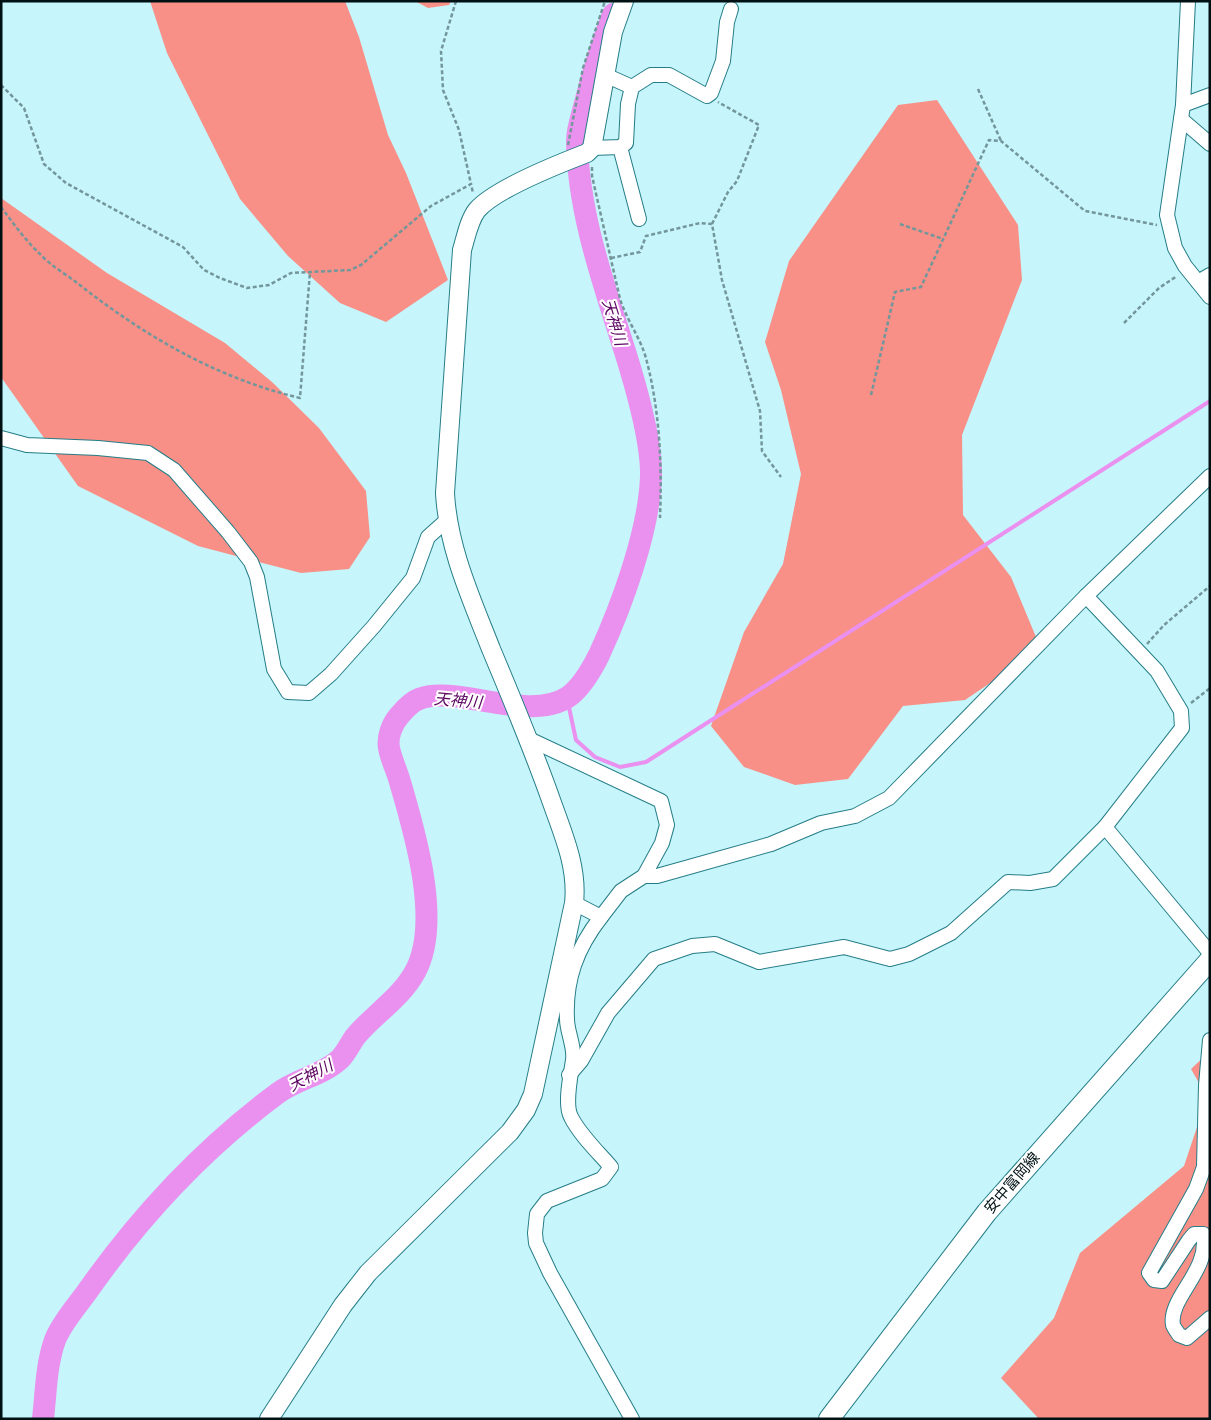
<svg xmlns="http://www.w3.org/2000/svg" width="1211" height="1420" viewBox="0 0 1211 1420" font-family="'Titillium Web','Noto Sans JP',sans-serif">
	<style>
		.forest { fill: #f89087 }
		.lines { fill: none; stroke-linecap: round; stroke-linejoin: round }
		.stream { stroke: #ea90ee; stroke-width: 4 }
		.river { stroke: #ea90ee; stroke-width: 22 }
		.minor-casing { stroke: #257d87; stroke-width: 16 }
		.tertiary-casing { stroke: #257d87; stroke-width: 20 }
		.secondary-casing { stroke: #257d87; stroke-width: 22 }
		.path { stroke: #73969b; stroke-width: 2.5; stroke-dasharray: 4 2.5; stroke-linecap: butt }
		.minor { stroke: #fff; stroke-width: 14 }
		.tertiary { stroke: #fff; stroke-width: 18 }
		.secondary { stroke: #fff; stroke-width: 20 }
		.labels { text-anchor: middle; stroke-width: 4; stroke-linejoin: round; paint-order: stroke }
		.street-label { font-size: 15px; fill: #001114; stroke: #fff }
		.water-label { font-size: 16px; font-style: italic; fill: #5c0661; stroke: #fff }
	</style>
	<rect width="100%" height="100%" fill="#c6f5fb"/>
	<g class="forest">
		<polygon points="150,1 345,1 359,37 388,135 406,173 448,280 386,322 340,303 288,256 240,199 167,53"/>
		<polygon points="415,1 451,1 449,5 428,8"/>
		<polygon points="937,100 1018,225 1022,280 962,435 963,515 1011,577 1036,637 1020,663 965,700 903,706 848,779 795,785 744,767 711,726 744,632 783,564 801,474 781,390 765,342 789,261 898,105"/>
		<polygon points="1,198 107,273 225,343 272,382 319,428 366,491 370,537 349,569 301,573 198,546 78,486 1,377"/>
		<polygon points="1210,1051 1210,1419 1039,1419 1001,1378 1054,1318 1080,1253 1184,1166 1207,1097 1191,1069"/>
	</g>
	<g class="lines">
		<polyline class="stream" points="567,698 576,740 595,757 620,767 646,762 1210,401"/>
		<path class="river" d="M43 1419C46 1393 46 1365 55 1340 62 1322 78 1305 89 1289 142 1214 204 1148 278 1093 297 1079 323 1075 340 1059 346 1053 350 1044 355 1037 373 1015 401 998 415 972 442 923 415 833 400 782 397 771 391 759 389 748 387 737 392 724 399 716 404 710 413 701 419 699 455 684 528 723 568 697 581 688 592 669 599 655 622 605 649 531 651 477 652 440 633 376 621 339 601 276 578 209 577 141 577 130 581 118 584 107 592 75 601 45 613 14"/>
		<g class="minor-casing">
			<g id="minor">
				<polyline points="1188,1 1183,105 1167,215 1175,248 1185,266 1210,297"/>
				<polyline points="605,75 632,87 651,75 669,75 707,96 711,93 723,61 727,22 731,9"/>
				<polyline points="1183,105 1210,95"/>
				<polyline points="1181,119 1210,144"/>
				<polyline points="620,147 639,219"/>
				<polyline points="592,148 620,147 626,143 628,104 632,87"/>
				<polyline points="1198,282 1210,275"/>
				<polyline points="1,438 27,445 98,448 148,453 174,470 228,532 251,562 257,577 274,669 288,692 309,693 331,674 374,626 413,578 428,537 447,520"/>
				<polyline points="1086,596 1157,671 1181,711 1182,728 1105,827 1210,953"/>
				<polyline points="529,739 661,801 667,825 662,843 644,876 621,891 601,917 574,903"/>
				<polyline points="644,876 657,876 771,844 821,823 855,816 889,798 1086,596 1210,476"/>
				<path d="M601 917C577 948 565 979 567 1019 567 1032 575 1047 573 1060 571 1074 564 1104 571 1117 580 1135 598 1152 611 1167L602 1179 547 1201 537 1214 535 1233 536 1243 550 1273 632 1419"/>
				<path d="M1210 1040 1206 1085 1204 1167 1196 1189 1149 1273 1154 1280 1162 1281 1189 1240 1194 1234H1203C1211 1270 1168 1298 1173 1325 1174 1328 1178 1333 1179 1335L1187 1338 1210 1318"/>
				<polyline points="569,1075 581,1061 608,1013 654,959 692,946 715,944 759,962 844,947 890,959 909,954 951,933 1008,882 1030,883 1053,879 1105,827"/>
			</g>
		</g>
		<g class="tertiary-casing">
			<path id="tertiary" d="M269 1419 343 1305 368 1273 510 1132 526 1110 533 1094 574 903C578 867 563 834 551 800 533 749 512 699 491 649 471 598 448 548 445 493L462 250C466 237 469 220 477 210 495 189 561 163 587 153L592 148 613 32 624 1"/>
		</g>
		<g class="secondary-casing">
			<polyline id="secondary" points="829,1419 987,1212 1210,960"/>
		</g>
		<g class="path">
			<polyline points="456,1 441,51 443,90 459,130 471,184"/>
			<polyline points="1,85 24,108 44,164 66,183 183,247 204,270 220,278 247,288 269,285 291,273 350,270 361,265 431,206 471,184 473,193"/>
			<polyline points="978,89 1001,141"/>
			<polyline points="568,145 583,68 605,1"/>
			<path d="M592 167V176L620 299C627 321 642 340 647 362 660 413 662 466 660 518"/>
			<path d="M1 207C13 223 26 241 40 254 50 265 64 273 76 282 143 335 216 378 300 398L310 272"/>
			<polyline points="712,224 728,192 737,181 759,125 718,102"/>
			<polyline points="900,224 943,239"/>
			<polyline points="611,258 640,252 646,236 700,223 712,224 722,280 760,411 762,451 781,477"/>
			<polyline points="1124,323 1159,288 1177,276"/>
			<polyline points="871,395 895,292 921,287 989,140 1001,141 1085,211 1157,225"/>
			<polyline points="1147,644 1164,625 1210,586"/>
			<polyline points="1191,703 1210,688"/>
		</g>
		<use href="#minor" class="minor"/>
		<use href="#tertiary" class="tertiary"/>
		<use href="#secondary" class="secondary"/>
	</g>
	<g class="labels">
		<g class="street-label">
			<text transform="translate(1012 1183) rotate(-49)" y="5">安中富岡線</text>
		</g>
		<g class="water-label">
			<text transform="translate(615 322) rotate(73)" y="6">天神川</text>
			<text transform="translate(458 700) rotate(5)" y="6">天神川</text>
			<text transform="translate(310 1075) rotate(-28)" y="6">天神川</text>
		</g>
	</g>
	<rect width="1211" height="1420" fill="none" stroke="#001114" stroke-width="5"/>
</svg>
